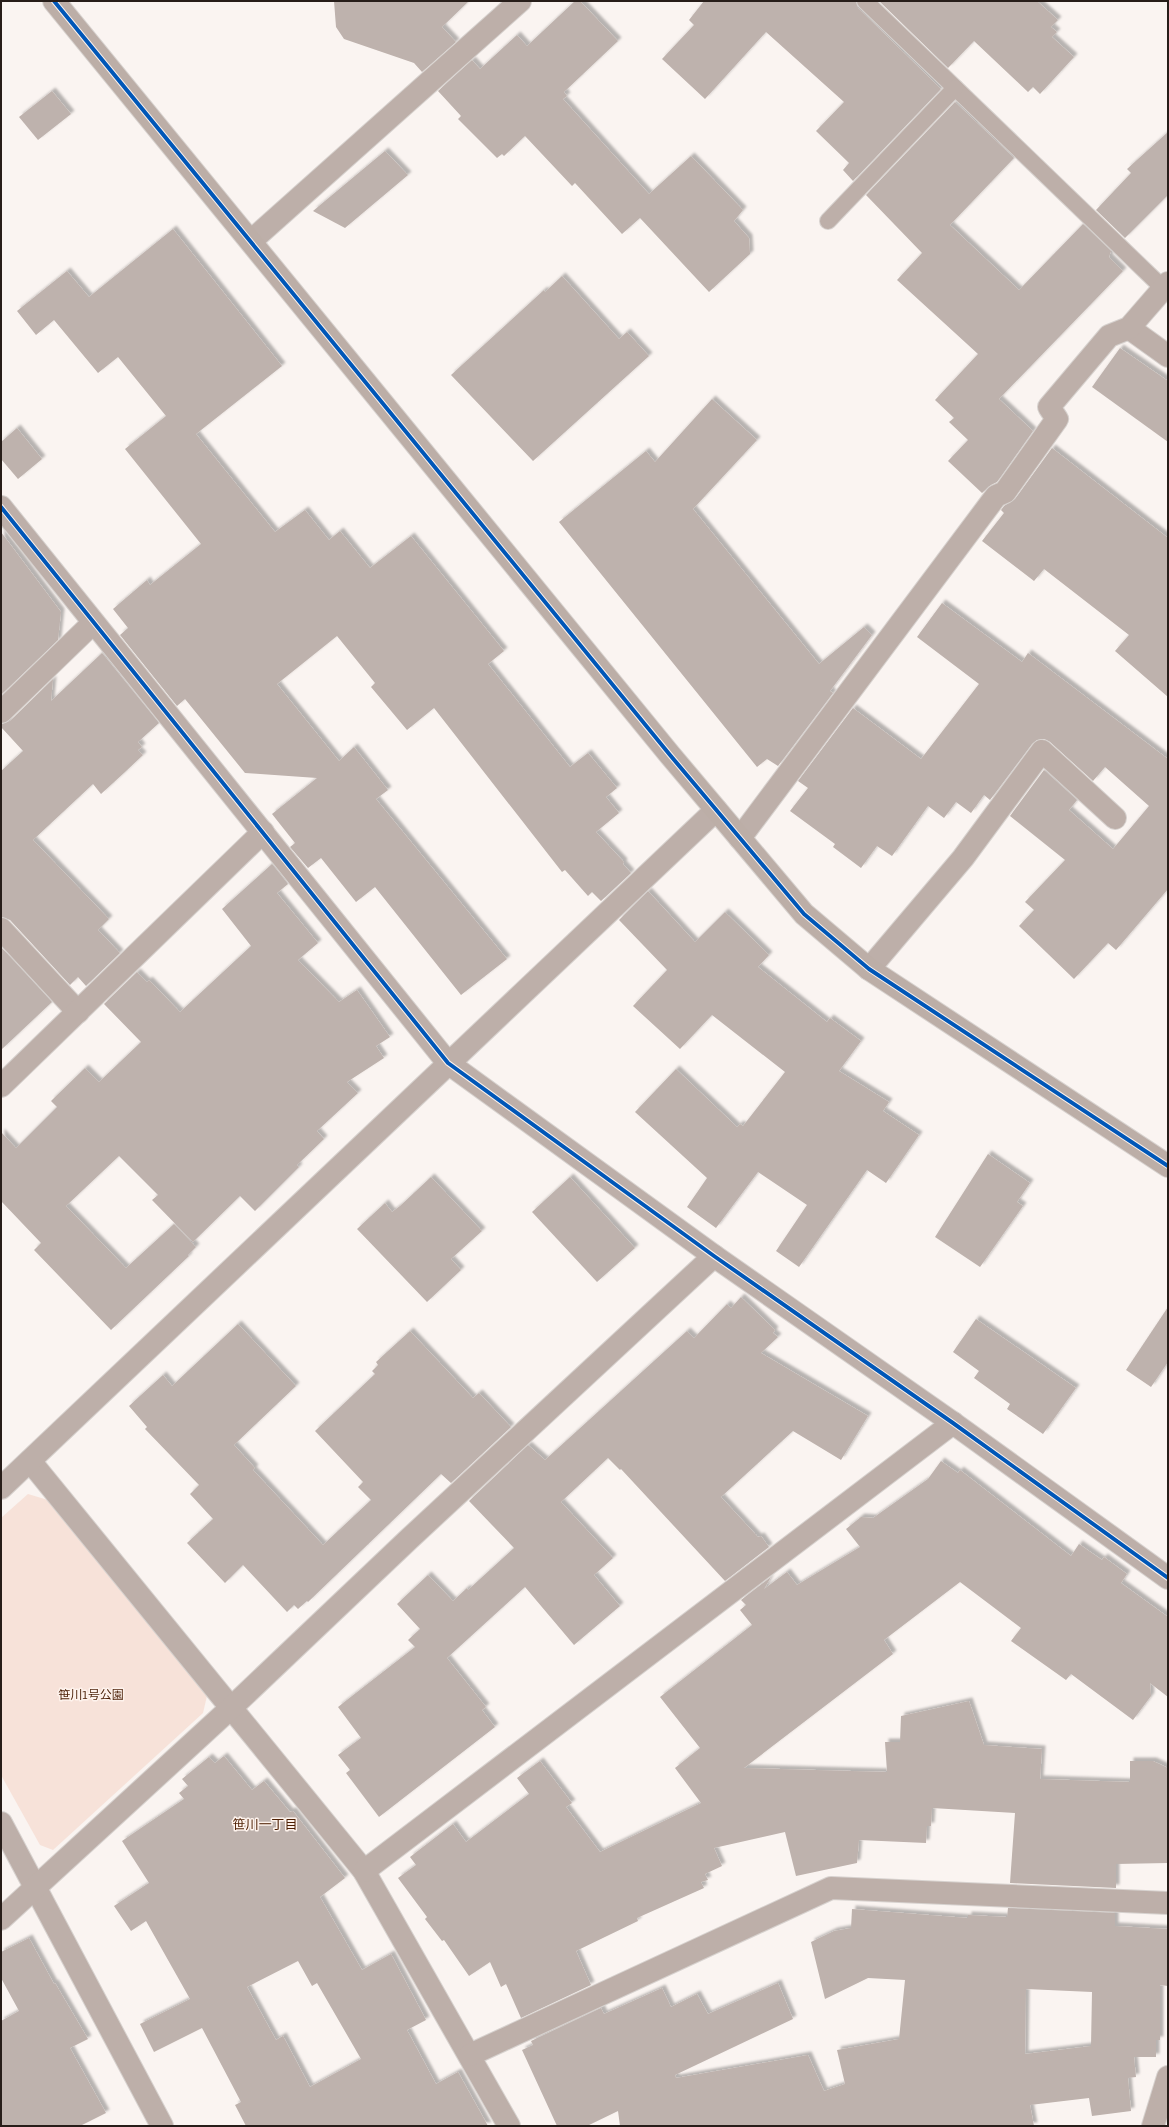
<svg xmlns="http://www.w3.org/2000/svg" width="1169" height="2127" viewBox="0 0 1169 2127" font-family="'Asap Condensed','Noto Sans JP',sans-serif">
	<style>
		.green { fill: #f7e2d9 }
		.building { fill: #beb2ad; fill-rule: evenodd; filter: url(#shadow) }
		.lines { fill: none; stroke-linecap: round; stroke-linejoin: round }
		.lane-casing { stroke: #d7d2cf; stroke-width: 18 }
		.street-casing { stroke: #d7d2cf; stroke-width: 24 }
		.secondary-casing { stroke: #d7d2cf; stroke-width: 24 }
		.lane { stroke: #bdafa9; stroke-width: 16 }
		.street { stroke: #bdafa9; stroke-width: 22 }
		.secondary { stroke: #bcaea7; stroke-width: 22 }
		.cycleway-casing { stroke: #fef3ed; stroke-width: 6 }
		.cycleway { stroke: #0057b8; stroke-width: 4 }
		.labels { text-anchor: middle; stroke-width: 3; stroke-linejoin: round; paint-order: stroke }
		.park-label { font-size: 12px; fill: #4b1f06; stroke: #fef3ed }
		.neighbourhood-label { font-size: 13px; fill: #4d1e02; stroke: #fef3ed }
	</style>
	<defs>
		<filter id="shadow"><feDropShadow dx="3.5" dy="-3.5" stdDeviation="1" flood-color="#0004"/></filter>
	</defs>
	<rect width="100%" height="100%" fill="#faf4f1"/>
	<polygon class="green" points="28,1494 48,1500 207,1696 203,1713 53,1850 40,1845 1,1775 1,1518"/>
	<g class="building">
		<polygon points="334,1 469,1 442,27 456,42 422,72 414,63 344,39 336,27"/>
		<polygon points="575,1 580,1 618,41 564,92 567,96 563,99 649,194 691,156 743,210 734,221 749,238 750,254 709,292 640,218 622,234 575,183 572,186 525,136 504,156 502,154 497,158 458,119 461,116 438,91 472,60 480,69 517,35 527,46"/>
		<polygon points="704,1 856,1 858,8 941,89 853,181 843,170 849,163 816,131 844,102 766,32 705,99 662,59 694,25 689,20"/>
		<polygon points="879,1 1037,1 1058,20 1051,27 1057,32 1052,37 1074,57 1040,94 1033,87 1028,92 974,41 948,68"/>
		<polygon points="52,91 71,114 38,140 19,117"/>
		<polygon points="955,102 1014,158 950,225 1019,290 1083,224 1111,251 1109,257 1123,271 999,399 1033,431 997,482 991,485 982,493 948,461 968,440 949,422 954,418 935,400 978,354 897,280 922,253 866,195"/>
		<polygon points="1168,132 1168,195 1125,238 1096,210 1131,173 1127,169"/>
		<polygon points="385,151 408,175 345,228 313,211"/>
		<polygon points="173,229 282,366 196,434 275,532 305,510 329,540 340,531 370,568 411,536 504,651 488,664 570,767 588,753 617,788 606,797 619,813 596,832 624,862 623,864 631,873 601,901 592,892 588,896 565,870 562,872 434,708 407,730 371,687 375,683 337,636 277,684 339,761 354,747 388,790 376,799 507,959 461,995 375,887 356,902 321,858 308,868 290,847 295,843 272,814 317,778 245,773 185,699 177,706 120,635 128,628 113,609 147,580 150,585 201,544 125,449 166,416 118,357 98,373 54,320 36,335 17,311 67,271 89,297"/>
		<polygon points="562,276 619,339 627,332 649,356 533,461 451,375 544,290 545,292"/>
		<polygon points="1120,348 1168,381 1168,442 1092,387"/>
		<polygon points="712,399 757,440 693,509 819,664 864,627 872,635 830,691 833,693 778,766 767,759 757,767 559,522 646,451 655,462"/>
		<polygon points="17,428 42,459 18,479 1,459 1,442"/>
		<polygon points="1052,448 1168,538 1168,697 1115,651 1129,635 1044,569 1034,581 982,541 1004,513 1001,510 1004,506 1015,499"/>
		<polygon points="1,532 61,612 58,640 1,695"/>
		<polygon points="942,603 1022,662 1028,653 1168,759 1168,889 1116,950 1108,943 1074,979 1019,926 1034,910 1025,902 1065,860 1010,816 1044,770 1077,800 1069,810 1113,849 1149,806 1105,767 1093,781 1050,742 1044,739 1037,740 1032,744 990,800 984,795 971,813 956,802 944,818 928,806 892,856 877,846 861,868 833,847 835,844 790,811 808,788 798,781 853,708 921,759 979,684 917,637"/>
		<polygon points="102,653 159,723 138,742 142,747 138,750 143,755 125,772 101,794 93,784 33,840 109,919 98,930 120,953 86,986 78,977 70,985 10,920 1,917 1,771 23,751 1,727 1,724 10,721 53,679 51,701"/>
		<polygon points="272,864 288,884 277,893 318,943 298,960 339,1002 357,990 390,1037 376,1046 384,1058 347,1082 358,1093 317,1131 324,1139 297,1165 299,1167 255,1211 240,1196 193,1242 152,1200 158,1195 119,1156 66,1206 126,1268 174,1224 196,1247 188,1255 189,1256 111,1330 34,1250 41,1243 1,1201 1,1132 16,1148 57,1107 51,1101 85,1068 99,1082 141,1042 104,1004 137,972 147,982 149,980 180,1012 251,946 222,909"/>
		<polygon points="648,891 695,942 725,912 769,955 758,967 827,1022 830,1018 861,1041 839,1071 889,1102 883,1111 919,1135 886,1183 867,1170 799,1267 776,1251 807,1205 758,1172 716,1228 687,1207 707,1178 635,1112 676,1069 737,1127 740,1124 743,1126 785,1072 712,1015 680,1049 633,1006 667,970 619,920"/>
		<polygon points="1,947 52,1002 1,1050"/>
		<polygon points="988,1154 1030,1183 1017,1202 1023,1206 980,1267 935,1237"/>
		<polygon points="431,1177 482,1231 451,1259 461,1270 427,1302 357,1229 385,1203 392,1212 400,1206"/>
		<polygon points="570,1177 635,1248 597,1282 532,1212"/>
		<polygon points="741,1297 775,1330 773,1333 778,1337 761,1353 868,1416 841,1460 793,1431 721,1497 758,1537 761,1536 769,1547 725,1581 621,1469 620,1470 608,1458 561,1502 613,1558 594,1575 620,1606 574,1645 525,1587 447,1658 486,1707 482,1710 495,1727 379,1817 346,1773 350,1770 338,1755 361,1738 338,1707 415,1647 408,1640 420,1629 397,1604 428,1575 453,1601 467,1588 468,1590 514,1548 469,1501 528,1445 545,1460 687,1331 694,1338 727,1304 731,1308"/>
		<polygon points="1168,1307 1168,1362 1151,1387 1126,1370"/>
		<polygon points="976,1319 1076,1388 1043,1434 1007,1409 1010,1404 974,1378 979,1371 953,1352"/>
		<polygon points="238,1324 296,1386 234,1445 255,1468 253,1470 323,1545 371,1500 358,1487 363,1482 315,1431 375,1374 372,1371 378,1365 376,1362 410,1331 473,1398 479,1393 511,1427 451,1483 441,1474 308,1602 307,1601 298,1609 294,1605 287,1612 243,1565 225,1583 187,1543 213,1519 190,1494 199,1485 145,1429 147,1427 129,1406 163,1375 172,1386"/>
		<polygon points="941,1461 958,1473 960,1470 1071,1556 1079,1544 1102,1560 1104,1557 1127,1574 1121,1583 1168,1617 1168,1697 1150,1683 1151,1696 1133,1720 1071,1674 1066,1680 1011,1641 1021,1628 960,1582 884,1640 893,1654 744,1768 887,1772 885,1742 900,1742 901,1716 969,1701 984,1745 1042,1749 1040,1779 1130,1782 1130,1761 1153,1761 1168,1768 1168,1863 1116,1864 1116,1888 1010,1883 1015,1813 932,1808 931,1826 927,1826 926,1843 859,1840 857,1863 796,1876 785,1832 714,1848 722,1866 705,1874 708,1880 701,1882 704,1888 637,1918 638,1921 576,1951 591,1985 521,2018 506,1984 501,1987 490,1962 469,1976 444,1940 442,1941 425,1919 427,1917 398,1878 416,1865 410,1857 453,1824 466,1842 529,1794 517,1778 540,1761 572,1803 566,1807 600,1852 701,1803 675,1768 700,1748 660,1697 752,1625 740,1610 746,1605 741,1600 771,1577 764,1589 787,1572 797,1585 860,1547 846,1529 861,1517 873,1518 928,1479"/>
		<path d="M224 1756 252 1790 264 1781 290 1812 293 1811 345 1878 320 1897 362 1970 391 1954 426 2020 407 2030 436 2084 458 2072 488 2126H246L235 2105 241 2102 202 2028 154 2052 140 2024 190 1999 146 1921 131 1931 114 1906 149 1883 122 1841 184 1799 179 1793 188 1786 182 1779 209 1757 215 1763ZM298 1961 312 1986 317 1983 361 2059 310 2087 283 2036 276 2040 247 1987Z"/>
		<path d="M1008 1908 1115 1913V1926L1168 1929V1986L1160 1985V2040H1156V2057H1134L1136 2077 1128 2078 1131 2111 1092 2116 1089 2098 1030 2105 1034 2126H620L618 2111 587 2126H557L522 2050 533 2045 531 2041 601 2008 604 2014 662 1988 671 2007 697 1994 708 2014 778 1983 793 2019 675 2075 676 2078 808 2055 824 2091 845 2084 837 2050 899 2039 905 1980 868 1978 825 1999 811 1942 834 1931 851 1928 852 1909 968 1918V1915L1007 1917ZM1026 1989 1092 1992 1091 2046 1025 2054Z"/>
		<polygon points="29,1938 54,1984 55,1983 88,2039 70,2048 106,2113 80,2126 1,2126 1,2021 19,2011 1,1978 1,1952"/>
	</g>
	<g class="lines">
		<g class="lane-casing">
			<g id="lane">
				<polyline points="865,1 1163,288"/>
				<polyline points="828,221 955,88"/>
			</g>
		</g>
		<g class="street-casing">
			<g id="street">
				<polyline points="251,241 520,1"/>
				<polyline points="1129,328 1168,356"/>
				<polyline points="1,507 448,1063 714,1256 953,1423 1168,1578"/>
				<polyline points="1,712 93,623"/>
				<polyline points="740,838 996,496 1005,492 1057,419 1049,407 1109,336 1129,328 1168,283"/>
				<polyline points="1,929 78,1012"/>
				<polyline points="869,969 963,858 1042,751 1115,818"/>
				<polyline points="1,1086 263,832"/>
				<polyline points="30,1461 364,1871 509,2126"/>
				<polyline points="1,1488 716,810"/>
				<polyline points="1,1823 162,2126"/>
				<polyline points="364,1871 953,1423"/>
				<polyline points="1,1919 232,1707 409,1539 714,1256"/>
				<polyline points="470,2055 831,1888 1168,1903"/>
				<polyline points="1153,2126 1168,2077"/>
			</g>
		</g>
		<g class="secondary-casing">
			<polyline id="secondary" points="54,1 670,755 804,914 869,969 1168,1166"/>
		</g>
		<use href="#lane" class="lane"/>
		<use href="#street" class="street"/>
		<use href="#secondary" class="secondary"/>
		<g class="cycleway-casing">
			<g id="cycleway">
				<polyline points="54,1 670,755 804,914 869,969 1168,1166"/>
				<polyline points="1,507 448,1063 714,1256 953,1423 1168,1578"/>
			</g>
		</g>
		<use href="#cycleway" class="cycleway"/>
	</g>
	<g class="labels">
		<g class="park-label">
			<text x="91" y="1699">笹川1号公園</text>
		</g>
		<g class="neighbourhood-label">
			<text x="265" y="1829">笹川一丁目</text>
		</g>
	</g>
	<rect width="1169" height="2127" fill="none" stroke="#271d19" stroke-width="4"/>
</svg>
